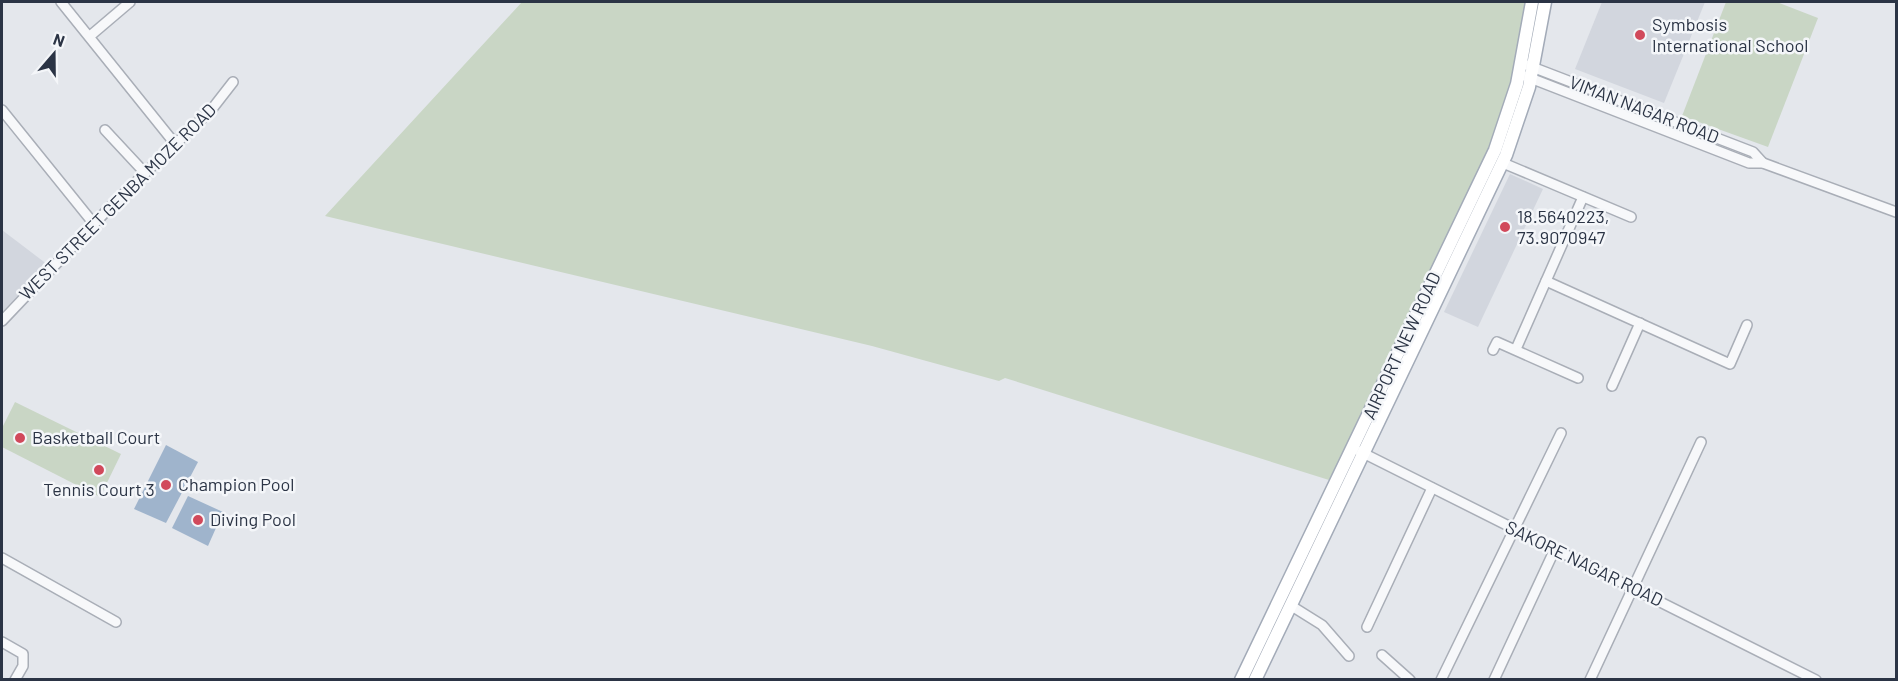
<svg xmlns="http://www.w3.org/2000/svg" width="1898" height="681" viewBox="0 0 1898 681" font-family="Barlow,sans-serif">
	<style>
		.built { fill: #d2d6de }
		.green { fill: #c9d6c5 }
		.water { fill: #9fb4cc }
		.lines { fill: none; stroke-linecap: round; stroke-linejoin: round }
		.minor-casing { stroke: #a9aeb7; stroke-width: 12 }
		.major-casing { stroke: #a3abb8; stroke-width: 15 }
		.minor { stroke: #f7f8fa; stroke-width: 9 }
		.major { stroke: #fff; stroke-width: 12 }
		.poi-dot { fill: #d1495b; stroke: #f4f6f9; stroke-width: 2 }
		.labels { text-anchor: middle; stroke-width: 5; stroke-linejoin: round; paint-order: stroke }
		.poi-label { font-size: 18px; fill: #2b3445; stroke: #f4f6f9; text-anchor: start }
		.street-label { font-size: 18px; fill: #2b3445; stroke: #f4f6f9 }
	</style>
	<rect width="100%" height="100%" fill="#e4e7ec"/>
	<g class="built">
		<polygon points="1602,2 1705,2 1664,103 1575,69"/>
		<polygon points="1510,174 1543,189 1478,327 1444,312"/>
		<polygon points="2,230 52,268 2,326"/>
	</g>
	<g class="green">
		<polygon points="522,2 1527,2 1514,85 1497,134 1366,408 1329,480 1005,378 999,381 872,346 325,216"/>
		<polygon points="1726,2 1777,2 1818,18 1768,147 1682,116"/>
		<polygon points="15,402 121,454 100,497 2,447 2,428"/>
	</g>
	<g class="water">
		<polygon points="166,445 198,462 166,523 134,509"/>
		<polygon points="188,496 223,512 208,546 172,528"/>
	</g>
	<g class="lines">
		<g class="minor-casing">
			<g id="minor">
				<polyline points="61,2 176,145"/>
				<polyline points="90,36 130,2"/>
				<polyline points="1527,65 1753,152 1763,163"/>
				<polyline points="1525,76 1749,163 1763,163 1896,212"/>
				<polyline points="2,110 94,224"/>
				<polyline points="105,130 145,173"/>
				<polyline points="1503,163 1631,217"/>
				<polyline points="1546,281 1730,364 1747,325"/>
				<polyline points="2,321 114,203 212,109 233,82"/>
				<polyline points="1516,349 1583,197"/>
				<polyline points="1493,350 1497,342 1578,378"/>
				<polyline points="1612,386 1640,323"/>
				<polyline points="1359,451 1816,680"/>
				<polyline points="2,558 116,622"/>
				<polyline points="1290,605 1322,625 1349,656"/>
				<polyline points="1367,627 1432,488"/>
				<polyline points="2,642 23,654 23,666 15,680"/>
				<polyline points="1382,655 1410,680"/>
				<polyline points="1441,680 1561,433"/>
				<polyline points="1494,680 1555,549"/>
				<polyline points="1590,680 1701,442"/>
			</g>
		</g>
		<g class="major-casing">
			<g id="major">
				<polyline points="1241,680 1495,150 1517,84 1532,2"/>
				<polyline points="1255,680 1506,155 1529,87 1545,2"/>
			</g>
		</g>
		<use href="#minor" class="minor"/>
		<use href="#major" class="major"/>
	</g>
	<g class="poi-dot">
		<circle cx="1640" cy="35" r="6"/>
		<circle cx="1505" cy="227" r="6"/>
		<circle cx="20" cy="438" r="6"/>
		<circle cx="99" cy="470" r="6"/>
		<circle cx="166" cy="485" r="6"/>
		<circle cx="198" cy="520" r="6"/>
	</g>
	<g class="labels">
		<g class="poi-label">
			<text x="1652" y="31">Symbosis<tspan x="1652" dy="21">International School</tspan></text>
			<text x="1517" y="223">18.5640223,<tspan x="1517" dy="21">73.9070947</tspan></text>
			<text x="32" y="444">Basketball Court</text>
			<text x="178" y="491">Champion Pool</text>
			<text x="99" y="496" text-anchor="middle">Tennis Court 3</text>
			<text x="210" y="526">Diving Pool</text>
		</g>
		<g class="street-label">
			<text transform="translate(1644 110) rotate(21)" y="6">VIMAN NAGAR ROAD</text>
			<text transform="translate(118 202) rotate(-45)" y="6">WEST STREET GENBA MOZE ROAD</text>
			<text transform="translate(1402 346) rotate(-65)" y="6">AIRPORT NEW ROAD</text>
			<text transform="translate(1584 564) rotate(26)" y="6">SAKORE NAGAR ROAD</text>
		</g>
	</g>
	<rect width="1898" height="681" fill="none" stroke="#2b3445" stroke-width="6"/>
	<g transform="translate(54 54) rotate(20)" stroke="#f4f6f9" stroke-width="4.5" paint-order="stroke">
	<path d="M0-4.5L10 22L0 15L-10 22Z" fill="#2b3445"/>
	<text y="-9" font-size="16" font-weight="bold" text-anchor="middle" fill="#2b3445">N</text>
	</g>
</svg>
